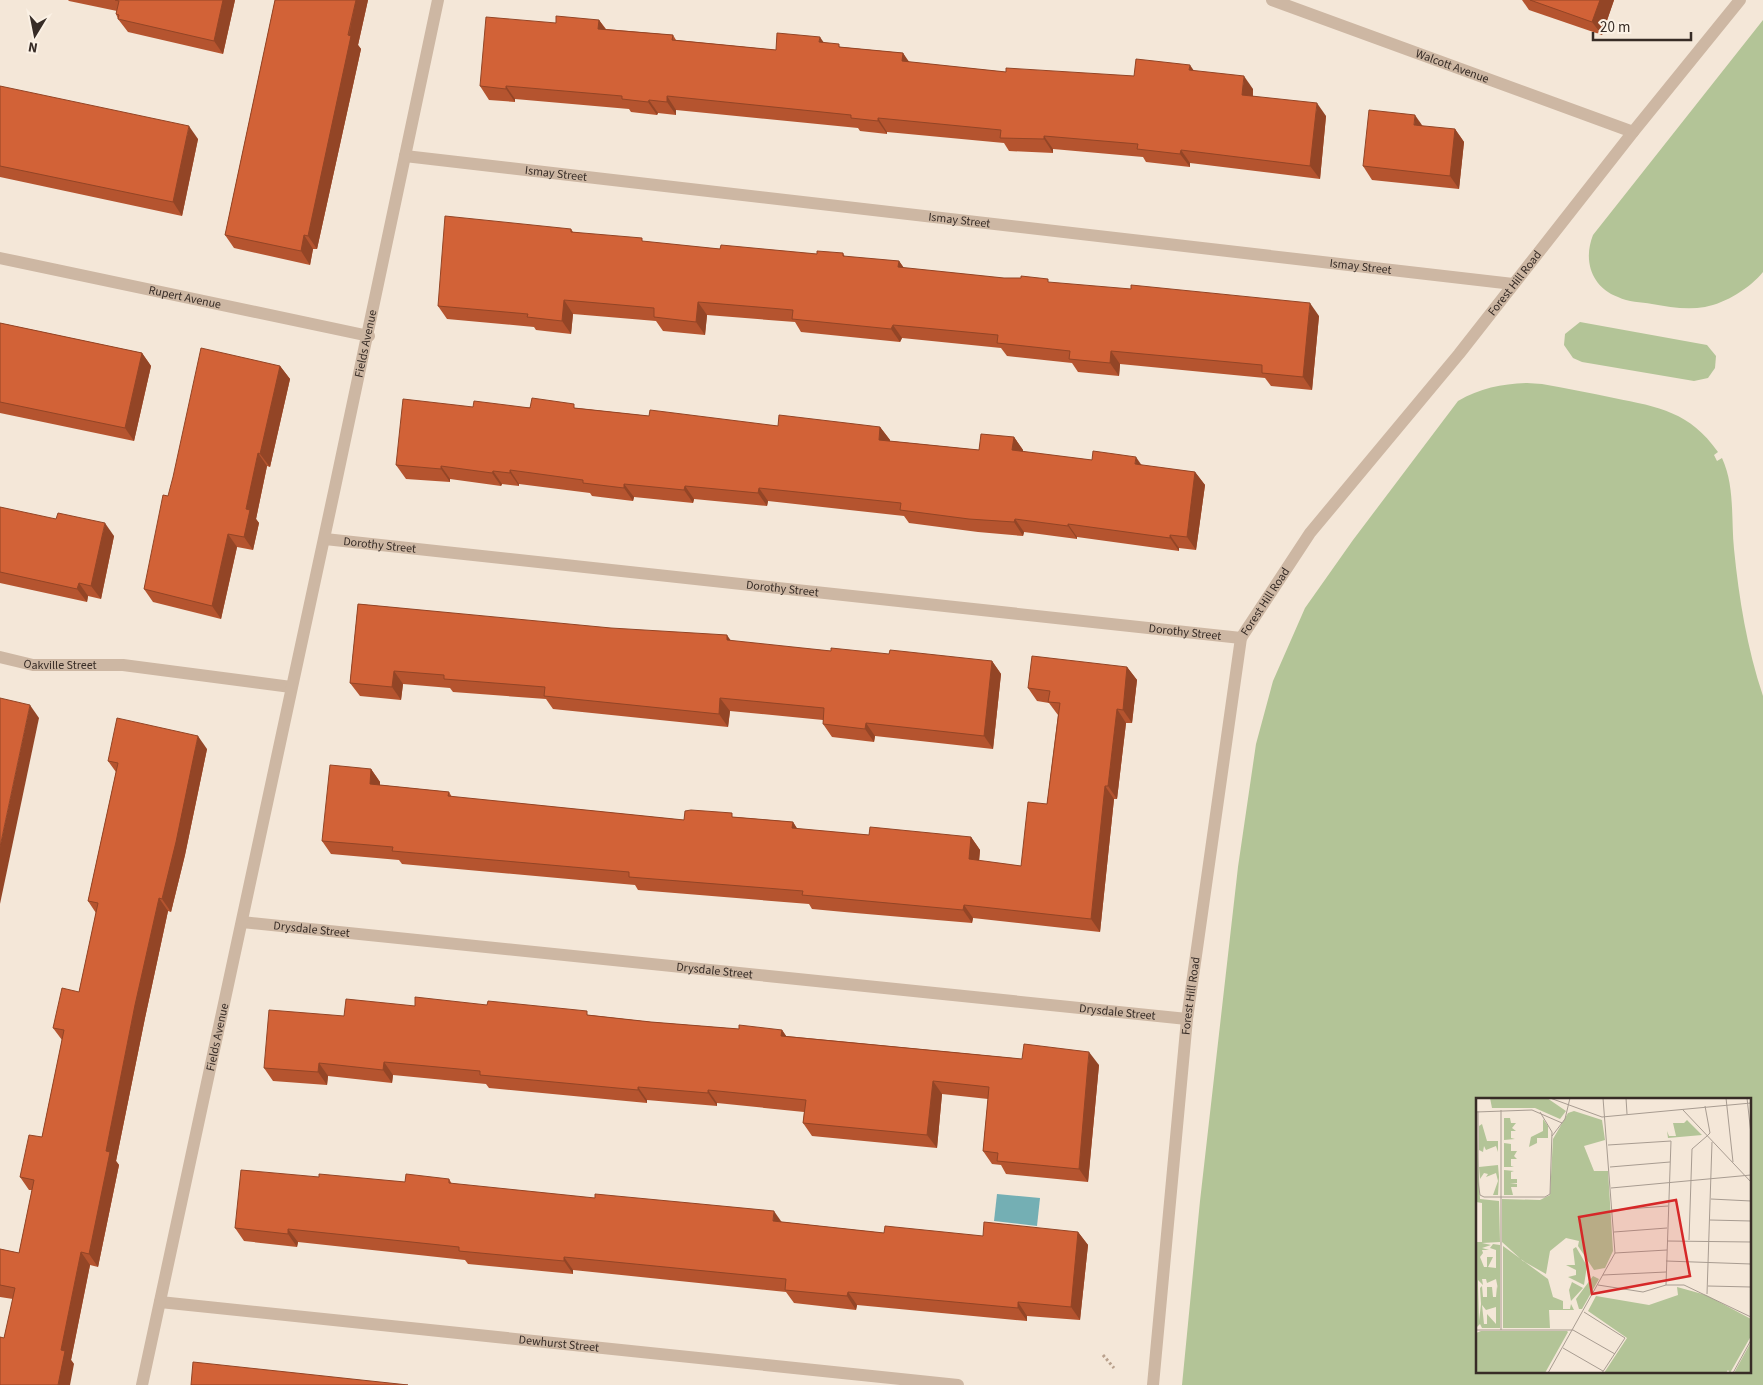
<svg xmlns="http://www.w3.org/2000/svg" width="1763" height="1385" viewBox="0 0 1763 1385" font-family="'Source Sans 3',sans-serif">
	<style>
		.green { fill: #b3c497; fill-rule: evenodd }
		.water { fill: #74afb4 }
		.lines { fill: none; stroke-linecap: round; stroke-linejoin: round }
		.path { stroke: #b9a18d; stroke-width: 3; stroke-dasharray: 2.5 2.5; stroke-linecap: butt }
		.minor { stroke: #cdb7a3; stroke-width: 12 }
		.wall { fill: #b5542f }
		.shaded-wall { fill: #934526 }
		.building { fill: #d26237; stroke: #934526 }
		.labels { text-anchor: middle; stroke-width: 4; stroke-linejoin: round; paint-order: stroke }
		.street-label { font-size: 12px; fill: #372c26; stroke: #fbf1e5 }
		.inset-road { fill: none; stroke: #a89c91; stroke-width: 1 }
		.view { fill: #d62828; fill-opacity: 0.15; stroke: #d62828; stroke-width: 2.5 }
		.inset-edge { fill: none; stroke: #372c26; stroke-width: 2.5 }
	</style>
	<rect width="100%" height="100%" fill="#f4e7d8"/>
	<g class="green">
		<path d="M1763 20V272C1750 288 1726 303 1705 307 1687 310 1669 307 1652 304 1641 302 1628 302 1618 297 1591 287 1583 260 1593 235Z"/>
		<polygon points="1580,322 1707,345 1716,356 1715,368 1708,378 1694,381 1582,362 1573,358 1564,345 1565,334"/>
		<path d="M1527 383 1542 384C1566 388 1590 393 1614 398 1659 407 1690 412 1718 452L1714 455 1717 461 1722 458C1735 486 1731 519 1734 549 1739 599 1747 648 1763 696V1385H1182L1200 1201 1238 867 1256 744 1273 681 1305 608 1353 540 1458 401C1480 388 1502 384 1527 383ZM1477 1099H1749V1371H1477Z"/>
	</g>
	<polygon class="water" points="997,1194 1040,1198 1037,1226 994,1221"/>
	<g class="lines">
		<polyline class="path" points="1103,1355 1114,1368"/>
		<g class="minor">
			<path id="s1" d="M1272 0 1633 132"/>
			<path id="s2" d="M405 156 1513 284"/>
			<path id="s3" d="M0 258 369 336"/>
			<path id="s4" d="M325 539 1241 638"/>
			<path id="s5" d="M0 657 33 665H123L291 687"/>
			<path id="s6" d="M242 922 1187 1019"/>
			<path id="s7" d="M160 1302 958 1385"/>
			<path id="s8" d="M142 1385C242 924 341 462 438 0"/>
			<path id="s9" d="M1153 1385 1187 1019 1241 638 1310 533 1459 354 1633 132 1740 0"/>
		</g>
	</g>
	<g class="wall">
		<polygon points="68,0 235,0 223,54 128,32 118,19 116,14 117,11 69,1"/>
		<polygon points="275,0 368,0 358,45 361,49 317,249 313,249 310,265 234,248 225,235"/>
		<polygon points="1522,0 1614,0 1602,35 1529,10"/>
		<polygon points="599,20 606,29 673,35 676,40 776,50 824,43 841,47 903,53 908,62 1006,72 1134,76 1194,71 1253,89 1253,96 1326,116 1320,179 1190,163 1190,167 1146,162 1143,157 1053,149 1053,153 1009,151 1004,143 887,132 887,134 860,131 858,128 676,110 676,115 658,113 657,115 631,112 629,109 515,99 515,102 489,100 480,86 556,23"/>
		<polygon points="0,86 198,139 182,216 0,177"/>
		<polygon points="1455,129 1464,142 1459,189 1372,180 1363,166"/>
		<polygon points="571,229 573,232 645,242 720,249 817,254 843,253 845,257 899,261 904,268 1051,283 1319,316 1312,390 1271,386 1265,378 1120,364 1119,376 1078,372 1072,363 1007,356 1001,348 902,338 900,342 801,332 795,322 707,315 705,335 663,331 656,321 573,314 571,334 536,330 534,327 447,319 438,306"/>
		<polygon points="0,323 142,353 151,366 134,441 0,413"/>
		<polygon points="280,366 290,379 270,467 267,466 256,519 259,523 253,550 237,547 221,619 153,602 144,589 168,496"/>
		<polygon points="473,407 577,408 649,416 778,426 880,427 890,440 890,441 979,450 1014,437 1023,450 1023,452 1195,472 1205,485 1196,550 1179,548 1179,551 1077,537 1077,539 1024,532 1023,536 978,532 909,523 904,516 768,501 767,506 694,499 693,503 634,497 633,501 592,496 590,493 519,484 519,486 502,484 501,486 450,479 450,482 406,479 396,465"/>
		<polygon points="0,507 114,536 101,599 88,596 87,602 0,583"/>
		<polygon points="358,604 831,651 992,661 1001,674 993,749 875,736 874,742 832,737 823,724 823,720 730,711 728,727 553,709 546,699 453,692 450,688 403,684 401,700 360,696 350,683"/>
		<polygon points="1127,667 1137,680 1132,723 1126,723 1117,799 1114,799 1100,932 973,918 972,923 855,913 812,909 809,904 638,890 635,885 402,864 399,860 331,854 322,841 371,769 380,782 380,785 449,792 452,797 684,820 735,817 793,822 797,829 869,835 971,837 980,850 979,861 1021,866 1047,804 1058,715 1049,703 1037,701 1028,688"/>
		<polygon points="207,749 185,855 171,912 168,911 145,1018 116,1161 119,1165 98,1267 90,1265 71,1360 74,1364 4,1338 13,1299 0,1297 0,1249 19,1253 32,1190 29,1190 20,1177 42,1137 62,1040 53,1028 79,992 96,913 88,901 116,772 108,761"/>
		<polygon points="415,1006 590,1015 651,1022 739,1029 782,1030 786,1036 1022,1059 1099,1065 1088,1182 1006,1174 1001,1165 992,1164 983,1151 988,1099 942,1094 937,1148 812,1136 803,1123 804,1112 717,1103 717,1106 647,1100 647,1103 489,1088 486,1084 393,1075 392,1083 328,1076 327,1085 273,1081 264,1068 344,1016"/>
		<polygon points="319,1177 405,1182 449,1179 452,1184 782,1222 884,1233 983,1236 1078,1232 1088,1245 1080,1320 1027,1316 1027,1321 857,1305 856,1310 794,1303 786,1292 573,1270 573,1274 468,1264 465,1260 298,1242 297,1247 244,1241 235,1228"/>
	</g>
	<g class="shaded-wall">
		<polygon points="223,0 235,0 223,54 214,41"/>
		<polygon points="356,0 368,0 358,45 361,49 317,249 308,236"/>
		<polygon points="1600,0 1614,0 1602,35 1592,22"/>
		<polygon points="599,20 608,33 598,29"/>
		<polygon points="820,37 829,50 819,42"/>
		<polygon points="903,53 912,66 902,61"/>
		<polygon points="1190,65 1199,78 1189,70"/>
		<polygon points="1244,76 1253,89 1252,108 1242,95"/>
		<polygon points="506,86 515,99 515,102 506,89"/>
		<polygon points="667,96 676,110 676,115 667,102"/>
		<polygon points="649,100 658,113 657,115 648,102"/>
		<polygon points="1317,103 1326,116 1320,179 1310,166"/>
		<polygon points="1415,115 1424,128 1414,125"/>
		<polygon points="878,118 887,132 887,134 878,121"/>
		<polygon points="189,126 198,139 182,216 173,202"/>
		<polygon points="1455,129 1464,142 1459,189 1450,176"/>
		<polygon points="1044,136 1053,149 1053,153 1044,139"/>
		<polygon points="1181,150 1190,163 1190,167 1180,154"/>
		<polygon points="304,235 313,249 310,265 301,251"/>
		<polygon points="899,261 908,274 898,267"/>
		<polygon points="564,300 573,314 571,334 562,321"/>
		<polygon points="698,302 707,315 705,335 696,322"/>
		<polygon points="1310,303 1319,316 1312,390 1303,377"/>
		<polygon points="893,325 902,338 900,342 891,329"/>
		<polygon points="1111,351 1120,364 1119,376 1110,363"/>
		<polygon points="142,353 151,366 134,441 125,428"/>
		<polygon points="280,366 290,379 270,467 260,454"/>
		<polygon points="880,427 890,440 888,453 879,440"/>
		<polygon points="1014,437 1023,450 1022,463 1012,450"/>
		<polygon points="258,453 267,466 256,519 259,523 253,550 244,537 246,509"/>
		<polygon points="1136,457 1145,470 1135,464"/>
		<polygon points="441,466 450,479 450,482 441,469"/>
		<polygon points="510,470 519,484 519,486 510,473"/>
		<polygon points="493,471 502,484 501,486 492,473"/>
		<polygon points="1195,472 1205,485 1196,550 1187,537"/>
		<polygon points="624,484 634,497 633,501 624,488"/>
		<polygon points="685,486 694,499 693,503 684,490"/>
		<polygon points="759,488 768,501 767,506 758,493"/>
		<polygon points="1015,519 1024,532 1023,536 1014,522"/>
		<polygon points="105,523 114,536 101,599 91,586"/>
		<polygon points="1068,524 1077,537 1077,539 1068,526"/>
		<polygon points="228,534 237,547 221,619 212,606"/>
		<polygon points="1170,535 1179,548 1179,551 1170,538"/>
		<polygon points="79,583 88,596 87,602 77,589"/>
		<polygon points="727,635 736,648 727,640"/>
		<polygon points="992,661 1001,674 993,749 984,736"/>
		<polygon points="1127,667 1137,680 1132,723 1123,710"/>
		<polygon points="394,671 403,684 401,700 392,687"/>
		<polygon points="720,698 730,711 728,727 719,714"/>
		<polygon points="30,705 39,718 0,904 0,847"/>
		<polygon points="1117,709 1126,723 1117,799 1108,786"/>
		<polygon points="866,723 875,736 874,742 865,729"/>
		<polygon points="198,736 207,749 185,855 171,912 162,899"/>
		<polygon points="371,769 380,782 379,797 370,784"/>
		<polygon points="1105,786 1114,799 1100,932 1091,919"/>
		<polygon points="793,822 802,836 792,828"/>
		<polygon points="971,837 980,850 978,872 969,859"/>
		<polygon points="159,898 168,911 145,1018 116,1161 119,1165 98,1267 89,1254 106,1151 135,1005"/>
		<polygon points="964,905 973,918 972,923 963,910"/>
		<polygon points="782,1030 791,1043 781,1036"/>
		<polygon points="1089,1052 1099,1065 1088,1182 1079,1169"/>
		<polygon points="384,1062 393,1075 392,1083 383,1070"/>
		<polygon points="319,1063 328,1076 327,1085 318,1072"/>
		<polygon points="933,1081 942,1094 937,1148 927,1135"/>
		<polygon points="638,1087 647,1100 647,1103 638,1090"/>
		<polygon points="708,1090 717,1103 717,1106 708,1093"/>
		<polygon points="774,1211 783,1224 773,1221"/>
		<polygon points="288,1229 298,1242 297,1247 288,1234"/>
		<polygon points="1078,1232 1088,1245 1080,1320 1071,1307"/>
		<polygon points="81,1252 90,1265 71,1360 74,1364 70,1385 58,1385 61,1350"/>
		<polygon points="564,1257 573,1270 573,1274 564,1261"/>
		<polygon points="848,1292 857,1305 856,1310 847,1296"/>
		<polygon points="1018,1302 1027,1316 1027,1321 1018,1308"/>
	</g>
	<g class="building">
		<polygon points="115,0 223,0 214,41 118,19 119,15 116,14 119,1"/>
		<polygon points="275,0 356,0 348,35 351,36 308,236 304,235 301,251 225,235"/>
		<polygon points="1530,0 1600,0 1592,22"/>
		<polygon points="556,16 599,20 598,29 673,35 672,40 776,50 777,33 820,37 819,42 839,44 839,47 903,53 902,61 1006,72 1006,68 1134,76 1136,59 1190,65 1189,70 1244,76 1242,95 1317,103 1310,166 1181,150 1180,154 1137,149 1138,144 1044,136 1044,139 1000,138 1001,130 878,118 878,121 851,118 851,115 667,96 667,102 649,100 648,102 622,99 622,96 506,86 506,89 480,86 486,17 556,23"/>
		<polygon points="0,86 189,126 173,202 0,166"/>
		<polygon points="1369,110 1415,115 1414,125 1455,129 1450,176 1363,166"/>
		<polygon points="445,216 571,229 571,232 642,238 642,241 720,249 721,245 817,254 817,251 843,253 843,256 899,261 898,267 1004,278 1021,278 1021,276 1048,279 1048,282 1131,289 1131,285 1310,303 1303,377 1262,373 1262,365 1111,351 1110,363 1069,359 1070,351 997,343 998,335 893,325 891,329 792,319 793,310 698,302 696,322 654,317 654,308 564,300 562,321 527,317 528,314 438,306"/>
		<polygon points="0,323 142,353 125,428 0,402"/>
		<polygon points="201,348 280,366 260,454 258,453 246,509 250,510 244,537 228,534 212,606 144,589 163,495 168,496 173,477"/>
		<polygon points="532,398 574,404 574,408 649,416 650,410 778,426 779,415 880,427 879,440 979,450 981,434 1014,437 1012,450 1092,460 1093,451 1136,457 1135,464 1195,472 1187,537 1170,535 1170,538 1068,524 1068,526 1015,519 1014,522 969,519 900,510 901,503 759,488 758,493 685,486 684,490 624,484 624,488 583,483 583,480 510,470 510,473 493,471 492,473 441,466 441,469 396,465 403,399 473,407 474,401 530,408"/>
		<polygon points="0,507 56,519 58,513 105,523 91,586 79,583 77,589 0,572"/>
		<polygon points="358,604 611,628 727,635 727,640 831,651 831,648 889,654 890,650 992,661 984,736 866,723 865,729 823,724 824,708 720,698 719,714 544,696 545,687 444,679 444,675 394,671 392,687 350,683"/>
		<polygon points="1032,656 1127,667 1123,710 1117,709 1108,786 1105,786 1091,919 964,905 963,910 802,895 803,891 629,877 629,872 392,851 393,847 322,841 330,765 371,769 370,784 449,792 448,796 684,820 685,811 691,810 732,813 732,817 793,822 792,828 869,835 870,827 971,837 969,859 1021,866 1028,802 1047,804 1060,703 1048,702 1050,691 1028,688"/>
		<polygon points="0,698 30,705 0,847"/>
		<polygon points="117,718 198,736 176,842 162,899 159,898 135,1005 106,1151 110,1152 89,1254 81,1252 61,1350 65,1351 58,1385 0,1385 0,1337 4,1338 15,1288 0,1285 0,1249 19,1253 34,1180 20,1177 29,1135 42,1137 64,1030 53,1028 62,988 79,992 98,903 88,901 118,763 108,761"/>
		<polygon points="415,997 487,1005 488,1001 587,1011 587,1015 651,1022 739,1029 739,1025 782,1030 781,1036 1022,1059 1024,1044 1089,1052 1079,1169 997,1161 998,1153 983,1151 989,1087 933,1081 927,1135 803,1123 806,1100 708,1090 708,1093 638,1087 638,1090 480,1075 480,1071 384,1062 383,1070 319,1063 318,1072 264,1068 269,1010 344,1016 346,999 415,1006"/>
		<polygon points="241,1170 319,1177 319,1174 405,1182 406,1174 449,1179 449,1183 595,1198 595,1194 774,1211 773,1221 884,1233 885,1226 983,1236 984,1222 1078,1232 1071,1307 1018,1302 1018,1308 848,1292 847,1296 785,1290 786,1279 564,1257 564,1261 459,1251 459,1247 288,1229 288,1234 235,1228"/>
		<polygon points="193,1362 408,1385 191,1385"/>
	</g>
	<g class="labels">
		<g class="street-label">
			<text dy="4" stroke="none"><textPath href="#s1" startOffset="192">Walcott Avenue</textPath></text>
			<text dy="4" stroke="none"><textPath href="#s2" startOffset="152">Ismay Street</textPath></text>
			<text dy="4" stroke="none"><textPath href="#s2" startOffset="558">Ismay Street</textPath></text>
			<text dy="4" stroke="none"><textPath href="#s2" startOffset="962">Ismay Street</textPath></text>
			<text dy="4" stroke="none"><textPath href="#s9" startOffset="1201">Forest Hill Road</textPath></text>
			<text dy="4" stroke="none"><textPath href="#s3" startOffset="189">Rupert Avenue</textPath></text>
			<text dy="4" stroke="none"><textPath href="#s8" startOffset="1065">Fields Avenue</textPath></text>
			<text dy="4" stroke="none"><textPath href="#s4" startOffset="55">Dorothy Street</textPath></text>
			<text dy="4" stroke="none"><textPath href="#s4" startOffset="460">Dorothy Street</textPath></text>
			<text dy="4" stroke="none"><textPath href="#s9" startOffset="796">Forest Hill Road</textPath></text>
			<text dy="4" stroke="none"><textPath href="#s4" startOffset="865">Dorothy Street</textPath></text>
			<text dy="4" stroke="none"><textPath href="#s5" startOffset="61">Oakville Street</textPath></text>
			<text dy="4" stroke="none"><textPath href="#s6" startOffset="70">Drysdale Street</textPath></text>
			<text dy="4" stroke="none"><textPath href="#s6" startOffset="475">Drysdale Street</textPath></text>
			<text dy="4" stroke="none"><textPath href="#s9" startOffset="391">Forest Hill Road</textPath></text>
			<text dy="4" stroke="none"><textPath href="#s6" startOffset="880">Drysdale Street</textPath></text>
			<text dy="4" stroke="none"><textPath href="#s8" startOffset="356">Fields Avenue</textPath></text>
			<text dy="4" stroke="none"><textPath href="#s7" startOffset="401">Dewhurst Street</textPath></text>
		</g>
	</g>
	<g transform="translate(1476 1098)">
		<rect width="275" height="275" fill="#f4e7d8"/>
		<path d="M14 0H71L90 13 84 21 59 10H16ZM98 13 126 22 129 42 108 48 118 73H132L137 153 129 170 118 172 102 148 103 143 90 140 74 153 70 176 47 163 26 144V101L64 102 74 97 77 41 92 15ZM0 16 4 101 23 103 24 144 6 145 15 147 6 150 13 152H6L7 155 4 159 8 169H11V159H17L12 169 20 170V152L14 150 17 146 24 147V230H6L4 226 0 230V144H6V105L0 104ZM6 181H10L11 185 20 181 22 191 21 188 20 199H17L16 189H11V199H7L6 188 4 190 5 206 3 223 2 187V182L7 187ZM6 207 10 212 20 209V226L11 216V226H8ZM28 20H34L35 25H40L36 30 40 33H35V40L39 41 28 42ZM67 21 72 28V40H61V45L53 49 55 39 67 33ZM211 22 226 37 192 40 191 33 193 38H200L197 25H208ZM6 26 11 43H22V54L20 48 10 52 8 48 7 54 3 52V28ZM28 45 35 46V53H41L38 58 41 61H35V68L38 69H28ZM22 67 23 79 22 97H17L22 83 20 75 10 79 12 76 8 75 4 81 3 69ZM28 72 38 73 35 74V81H41V85L34 86H41V89H35L37 97H28ZM27 148 72 181 77 199 87 203V211H94L95 206 98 212H73L74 230H27ZM100 149 111 168 108 187 92 179 100 177V172L90 167H99L97 151ZM117 178 123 181 106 211H103L100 201ZM96 184 107 190 95 203 93 192ZM201 189 230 197 275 221V238L254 275 252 272 250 275H128L151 240 112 213 120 198 173 207 202 197ZM5 233H91L92 234 69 275H0V235ZM275 244V275H258Z" fill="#b3c497" fill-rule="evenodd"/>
		<path class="inset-road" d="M74 0 126 19 275 5M150 0 151 16M250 0 257 64M271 0 275 36M229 8 234 35 231 38M25 12V232M207 12 275 84M2 13V84L4 97 8 99H69L74 96 76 34 64 14M0 14 56 12 86 25M76 38 89 21 94 0M132 47 195 43 190 187M134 69 194 64M135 90 275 77M235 101 275 103M136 112 192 108M234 122 275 123M138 134 191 130M213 142 216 51 231 38M191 143 275 144M139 155 191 152M190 163 275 166M127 177 190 174M122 187 167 194 190 187H208L275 219M232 188 275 189M231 196 236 44M108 214 149 240 126 275M0 232H97L139 256M87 250 127 273M72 275 139 155 127 0M257 275 275 242"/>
		<path class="view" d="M200 102 214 178 116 196 103 119Z"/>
		<rect width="275" height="275" class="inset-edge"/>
	</g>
	<g transform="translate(35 35) rotate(190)" stroke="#fbf1e5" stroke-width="4" paint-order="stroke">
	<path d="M0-4L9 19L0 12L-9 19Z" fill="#372c26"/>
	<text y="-8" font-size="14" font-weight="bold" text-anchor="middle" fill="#372c26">N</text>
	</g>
	<path d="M1593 32v8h98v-8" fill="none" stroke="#372c26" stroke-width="2.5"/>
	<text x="1600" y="32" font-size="15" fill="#372c26" stroke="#fbf1e5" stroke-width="4" paint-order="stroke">20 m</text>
</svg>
